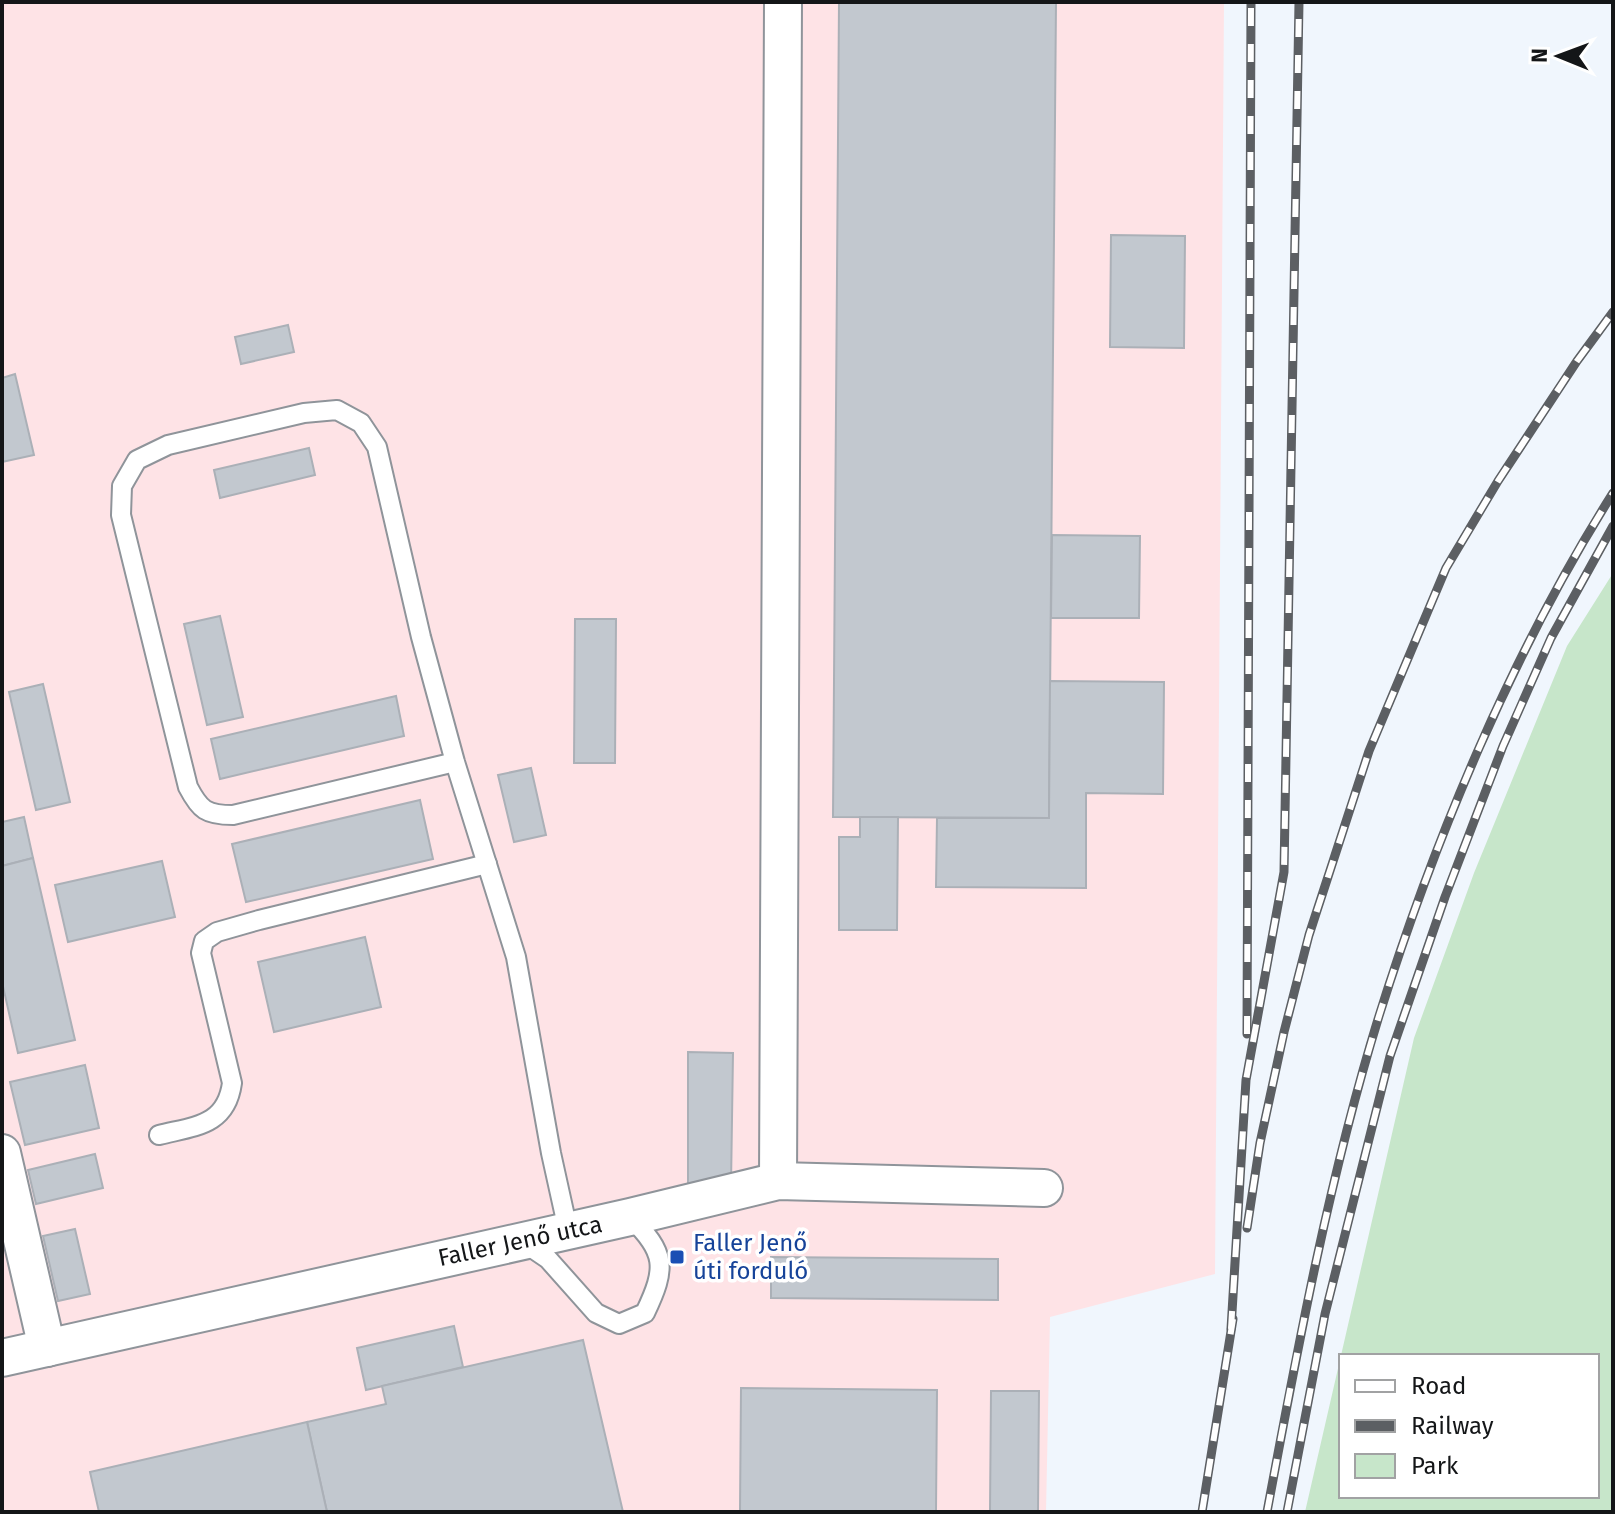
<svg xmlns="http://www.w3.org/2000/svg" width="1615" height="1514" viewBox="0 0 1615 1514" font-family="'Fira Sans',sans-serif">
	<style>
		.industrial { fill: #fee3e6 }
		.green { fill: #c7e6ca; fill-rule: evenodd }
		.building { fill: #c2c8cf; stroke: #abb0b7; stroke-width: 2 }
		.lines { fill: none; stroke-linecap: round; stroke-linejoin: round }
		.lane-casing { stroke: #8f949a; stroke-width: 22 }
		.street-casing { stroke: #8f949a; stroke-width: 40 }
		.lane { stroke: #fff; stroke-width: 18 }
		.street { stroke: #fff; stroke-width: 36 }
		.rail-casing { stroke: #5c5f63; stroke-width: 9 }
		.rail { stroke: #fff; stroke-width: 6; stroke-dasharray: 18; stroke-linecap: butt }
		.transit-dot { fill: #1a4fb4; stroke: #fff; stroke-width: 3 }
		.labels { text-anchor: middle; stroke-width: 7; stroke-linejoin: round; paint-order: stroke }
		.street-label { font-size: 24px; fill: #141618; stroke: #fff }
		.transit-label { font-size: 24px; fill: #164399; stroke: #fff; text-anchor: start }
	</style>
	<rect width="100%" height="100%" fill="#f0f6fd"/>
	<polygon class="industrial" points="2,2 1224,2 1215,1274 1050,1317 1046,1512 2,1512"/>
	<path class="green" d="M1613 573V1512H1305L1414 1038 1474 873 1567 646ZM1341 1356H1597V1496H1341Z"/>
	<g class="building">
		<polygon points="839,2 1056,2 1049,818 833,817"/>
		<polygon points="1111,235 1185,236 1184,348 1110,347"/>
		<polygon points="288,325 294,352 241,364 235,337"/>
		<polygon points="15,374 34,455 2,462 2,378"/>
		<polygon points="309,448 315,475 220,498 214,470"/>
		<polygon points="1052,535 1140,536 1139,618 1051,618"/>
		<polygon points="220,616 243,717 207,725 184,624"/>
		<polygon points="575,619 616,619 615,763 574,763"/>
		<polygon points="1050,681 1164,682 1163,794 1086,793 1086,888 936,887 937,818 1049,818"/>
		<polygon points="43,684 70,802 36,810 9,692"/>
		<polygon points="396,696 404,736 220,779 211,739"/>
		<polygon points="531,768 546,835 514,842 498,775"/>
		<polygon points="420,800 433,859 246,902 232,844"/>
		<polygon points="24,817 33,858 2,866 2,822"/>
		<polygon points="860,817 898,817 897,930 839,930 839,837 860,837"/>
		<polygon points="33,858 75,1040 18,1053 2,982 2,866"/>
		<polygon points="162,861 175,917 68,942 55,885"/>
		<polygon points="365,937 381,1007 274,1032 258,962"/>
		<polygon points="688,1052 733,1053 731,1185 688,1185"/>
		<polygon points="85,1065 99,1128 25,1145 10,1082"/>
		<polygon points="95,1154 103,1188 36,1204 28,1170"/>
		<polygon points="75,1229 90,1294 58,1301 43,1236"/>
		<polygon points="771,1257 998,1259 998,1300 771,1298"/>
		<polygon points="454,1326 463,1367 366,1390 357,1348"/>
		<polygon points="583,1340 623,1512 327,1512 307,1422 386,1404 382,1386"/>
		<polygon points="741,1388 937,1390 936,1512 740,1512"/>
		<polygon points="991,1391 1039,1391 1038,1512 990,1512"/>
		<polygon points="307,1422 327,1512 99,1512 90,1472"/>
	</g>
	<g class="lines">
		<g class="lane-casing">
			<g id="lane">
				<path d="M455 762 233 815C206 815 200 810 188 787L121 515 122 486 137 460 168 445 304 413 337 410 361 423 377 447 421 637 455 762 516 957 551 1153 568 1230"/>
				<path d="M159 1135C195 1126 226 1126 232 1083L201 953 204 941 217 932 259 920 487 864"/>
				<path d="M523 1242 548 1259 596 1313 619 1324 645 1313C667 1267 666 1253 630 1217"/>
			</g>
		</g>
		<g class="street-casing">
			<g id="street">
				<polyline points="2,1153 47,1348"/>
				<polyline points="778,1181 783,2"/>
				<polyline points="2,1358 630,1217 778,1181 1044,1188"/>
			</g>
		</g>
		<use href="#lane" class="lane"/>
		<use href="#street" class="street"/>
		<g class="rail-casing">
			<g id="rail">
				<polyline points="1247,1034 1251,2"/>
				<polyline points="1247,1228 1260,1143 1284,1032 1309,935 1369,751 1446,568 1498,481 1577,361 1613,312"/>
				<polyline points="1231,1329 1246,1080 1284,872 1299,2"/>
				<polyline points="1202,1512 1233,1319"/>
				<path d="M1267 1512C1298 1346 1329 1178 1379 1016 1435 838 1513 651 1613 493"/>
				<polyline points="1287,1512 1325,1314 1390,1056 1445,897 1503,746 1551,638 1613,526"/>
			</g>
		</g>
		<use href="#rail" class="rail"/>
	</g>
	<rect class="transit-dot" x="669" y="1249" width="16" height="16" rx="4"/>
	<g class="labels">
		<g class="street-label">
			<text transform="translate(520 1241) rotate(-12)" y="8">Faller Jenő utca</text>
		</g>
		<g class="transit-label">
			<text x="693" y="1251">Faller Jenő<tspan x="693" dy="28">úti forduló</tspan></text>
		</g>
	</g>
	<rect width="1615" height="1514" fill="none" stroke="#141618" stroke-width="8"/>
	<rect x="1339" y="1354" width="260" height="144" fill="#ffffff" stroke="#a1a2a3" stroke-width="2"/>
	<rect x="1355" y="1380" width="40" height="12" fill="#ffffff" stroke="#a1a2a3" stroke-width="2"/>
	<text x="1411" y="1394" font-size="24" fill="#141618">Road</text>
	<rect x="1355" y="1420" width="40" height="12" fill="#5c5f63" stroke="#a1a2a3" stroke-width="2"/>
	<text x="1411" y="1434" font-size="24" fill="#141618">Railway</text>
	<rect x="1355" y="1454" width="40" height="24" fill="#c7e6ca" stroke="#a1a2a3" stroke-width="2"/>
	<text x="1411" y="1474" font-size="24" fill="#141618">Park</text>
	<g transform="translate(1559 56) rotate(271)" stroke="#ffffff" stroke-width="6" paint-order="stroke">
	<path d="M0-6L14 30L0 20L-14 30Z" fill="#141618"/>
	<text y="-12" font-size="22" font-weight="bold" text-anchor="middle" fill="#141618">N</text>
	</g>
</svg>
